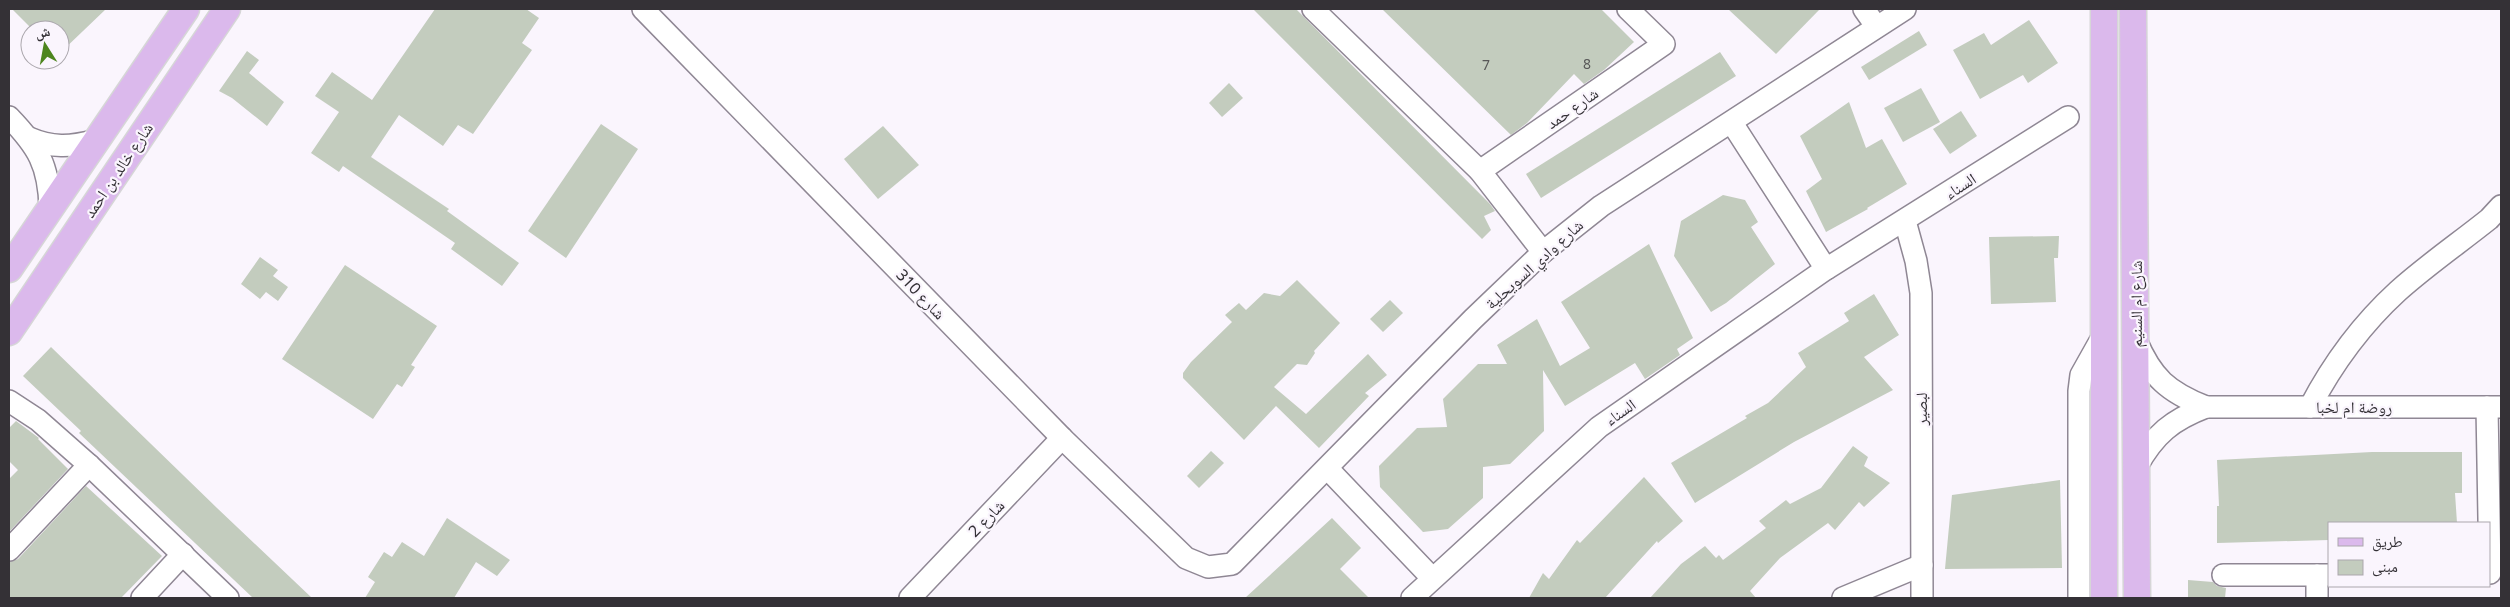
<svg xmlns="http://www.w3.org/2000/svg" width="2510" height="607" viewBox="0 0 2510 607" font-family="'Noto Sans','Noto Naskh Arabic',sans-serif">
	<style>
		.building { fill: #c3ccbe }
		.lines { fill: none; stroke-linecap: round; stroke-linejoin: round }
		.minor-casing { stroke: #8f8794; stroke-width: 24 }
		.major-casing { stroke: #d6d6d7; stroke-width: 29 }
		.minor { stroke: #fff; stroke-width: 21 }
		.major { stroke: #dbb9ec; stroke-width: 26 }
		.labels { text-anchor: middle; stroke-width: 4.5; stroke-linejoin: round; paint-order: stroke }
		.number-label { font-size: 14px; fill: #585858 }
		.street-label { font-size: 16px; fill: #343136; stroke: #faf5fd }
	</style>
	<rect width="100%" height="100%" fill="#faf5fd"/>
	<g class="building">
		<polygon points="12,9 106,9 60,53 60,30 33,30"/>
		<polygon points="435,9 526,9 539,18 522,43 532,50 473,134 458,125 443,146 399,115 371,157 449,209 447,211 519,263 502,286 451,249 455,243 343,166 339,172 311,153 339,112 315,96 332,72 372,100"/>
		<polygon points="1253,9 1296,9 1490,204 1495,211 1484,216 1491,230 1482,239"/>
		<polygon points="1382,9 1601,9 1634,42 1604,70 1584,84 1574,74 1527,123 1511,135"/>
		<polygon points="1728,9 1820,9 1776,54"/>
		<polygon points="2029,20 2058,63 2028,83 2023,75 1980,99 1953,50 1984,33 1991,45"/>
		<polygon points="1919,31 1927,45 1869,80 1861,67"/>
		<polygon points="247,51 259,60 249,73 284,102 267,126 232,98 219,91"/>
		<polygon points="1720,52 1736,76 1541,198 1526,174"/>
		<polygon points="1229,83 1243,98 1222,117 1209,103"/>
		<polygon points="1921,88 1940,122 1903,142 1884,108"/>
		<polygon points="1849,102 1866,148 1882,139 1907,184 1867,208 1868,209 1826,232 1806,191 1822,179 1800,136"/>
		<polygon points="1961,111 1977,136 1950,154 1933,129"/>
		<polygon points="601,124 638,149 566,258 528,231"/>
		<polygon points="883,126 919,165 878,199 844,159"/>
		<polygon points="1723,195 1745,200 1758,222 1751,227 1775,264 1726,303 1711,312 1674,256 1681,221"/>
		<polygon points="2059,236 2058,258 2054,258 2056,302 1991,304 1989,237"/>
		<polygon points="1649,244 1693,338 1677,349 1680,355 1645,379 1635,363 1565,406 1543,370 1544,431 1510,464 1483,467 1483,498 1448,529 1423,532 1380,487 1379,466 1417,428 1447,427 1443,399 1478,364 1507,364 1497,345 1537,319 1560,366 1590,348 1561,302"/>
		<polygon points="260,257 278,270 273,276 288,287 278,301 266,292 260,299 241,284"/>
		<polygon points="345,265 437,326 411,365 415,367 402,387 397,384 373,419 282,359"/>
		<polygon points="1297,280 1340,323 1314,351 1315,353 1307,365 1297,364 1274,387 1306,414 1368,354 1387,375 1365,393 1369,396 1319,448 1276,406 1244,440 1183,378 1183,373 1191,362 1232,322 1225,315 1239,303 1246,310 1264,293 1280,296"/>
		<polygon points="1874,294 1899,335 1864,357 1893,390 1794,442 1695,503 1671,463 1747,418 1745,416 1768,403 1806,367 1798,353 1849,321 1844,313"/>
		<polygon points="1390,300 1403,313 1383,332 1370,319"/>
		<polygon points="51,347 217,508 312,598 253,598 79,433 81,431 23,376"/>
		<polygon points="16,421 39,438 38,439 68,469 9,532 9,479 18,470 9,461 9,428"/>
		<polygon points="1853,446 1868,457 1864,466 1890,483 1864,507 1859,502 1835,530 1828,523 1780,558 1750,591 1756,598 1650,598 1681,564 1705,546 1716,558 1719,555 1723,560 1766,528 1759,521 1786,500 1790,504 1821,488"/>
		<polygon points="1211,451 1224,463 1199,488 1187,476"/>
		<polygon points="2372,452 2462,452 2462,493 2455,493 2457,523 2329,523 2329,540 2217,543 2217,506 2219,506 2217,460"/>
		<polygon points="1644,477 1683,521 1658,543 1657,541 1605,598 1529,598 1543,573 1549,579 1577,540 1580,543"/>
		<polygon points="2060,480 2062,568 1945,569 1952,495"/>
		<polygon points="86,486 162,556 121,598 9,598 9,562 18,559"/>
		<polygon points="447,518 510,560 497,576 476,562 454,598 365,598 375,582 368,577 384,552 392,557 402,542 424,556"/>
		<polygon points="1332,518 1361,548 1340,569 1369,598 1245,598"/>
		<polygon points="2188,580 2213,582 2217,586 2226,588 2225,598 2188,598"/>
	</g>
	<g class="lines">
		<g class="minor-casing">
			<g id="minor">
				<polyline points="643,9 1062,438 1186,558 1208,567 1232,564 1473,319 1543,252 1601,206 1905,9"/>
				<polyline points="1313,9 1480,171 1543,252"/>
				<polyline points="1864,9 1876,26"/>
				<path d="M9 117C38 147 49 165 50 208"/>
				<polyline points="1732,123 1826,269"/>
				<path d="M29 138C52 148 70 147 94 141"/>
				<polyline points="1480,171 1664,44 1628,9"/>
				<polyline points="1905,221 1916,261 1921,293 1922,598"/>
				<path d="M2136 340C2152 378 2168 392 2206 407"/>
				<polyline points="9,401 38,420 89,465 228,598"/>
				<path d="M2310 407C2332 365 2363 323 2398 291 2427 265 2459 243 2489 219L2501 206"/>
				<polyline points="2487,407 2490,573"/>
				<path d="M2137 466C2155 434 2172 420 2206 407H2501"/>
				<polyline points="1328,469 1432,578"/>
				<polyline points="9,550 89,465"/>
				<polyline points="2223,575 2329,575"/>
				<polyline points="2317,575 2317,598"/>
				<polyline points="142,598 183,554"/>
				<polyline points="910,598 1062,438"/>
				<polyline points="1412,598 1599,427 1826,269 2068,117"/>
				<polyline points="1843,598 1922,565"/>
				<polyline points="2079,598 2079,391 2081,375 2104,334"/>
			</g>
		</g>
		<g class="major-casing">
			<g id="major">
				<polyline points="2133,9 2137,598"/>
				<polyline points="9,269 186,9"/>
				<polyline points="9,332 227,9"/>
				<polyline points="2104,598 2104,9"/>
			</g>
		</g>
		<use href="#minor" class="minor"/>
		<use href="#major" class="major"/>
	</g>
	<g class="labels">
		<g class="number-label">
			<text x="1587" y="69">8</text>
			<text x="1486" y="70">7</text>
		</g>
		<g class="street-label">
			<text transform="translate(1572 108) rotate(-35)" y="6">شارع حمد</text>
			<text transform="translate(118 170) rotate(-56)" y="6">شارع خالد بن احمد</text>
			<text transform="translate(1960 186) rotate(-33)" y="6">السناء</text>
			<text transform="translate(1534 264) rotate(-42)" y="6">شارع وادي السويحلية</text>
			<text transform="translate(921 294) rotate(46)" y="6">شارع 310</text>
			<text transform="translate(2136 304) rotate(-90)" y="6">شارع ام السنيم</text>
			<text x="2354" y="413">روضة ام لخبا</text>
			<text transform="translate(1921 409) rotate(-90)" y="6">لبصير</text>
			<text transform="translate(1620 412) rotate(-35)" y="6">السناء</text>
			<text transform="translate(986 518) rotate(-46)" y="6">شارع 2</text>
		</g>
	</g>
	<rect width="2510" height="607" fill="none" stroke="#343136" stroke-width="20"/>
	<rect x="2328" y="522" width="162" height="65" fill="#faf5fd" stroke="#aba7ad"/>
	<rect x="2338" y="538" width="25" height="8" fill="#dbb9ec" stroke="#aba7ad"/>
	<text x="2372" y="547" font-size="15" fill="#343136">طريق</text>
	<rect x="2338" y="560" width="25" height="15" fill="#c3ccbe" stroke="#aba7ad"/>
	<text x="2372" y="572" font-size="15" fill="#343136">مبنى</text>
	<g transform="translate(45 45) rotate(349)"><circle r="24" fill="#faf5fd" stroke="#aba7ad"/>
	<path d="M0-4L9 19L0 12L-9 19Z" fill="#4d851e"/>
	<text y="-8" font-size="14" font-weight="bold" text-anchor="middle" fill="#343136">ش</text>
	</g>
</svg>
